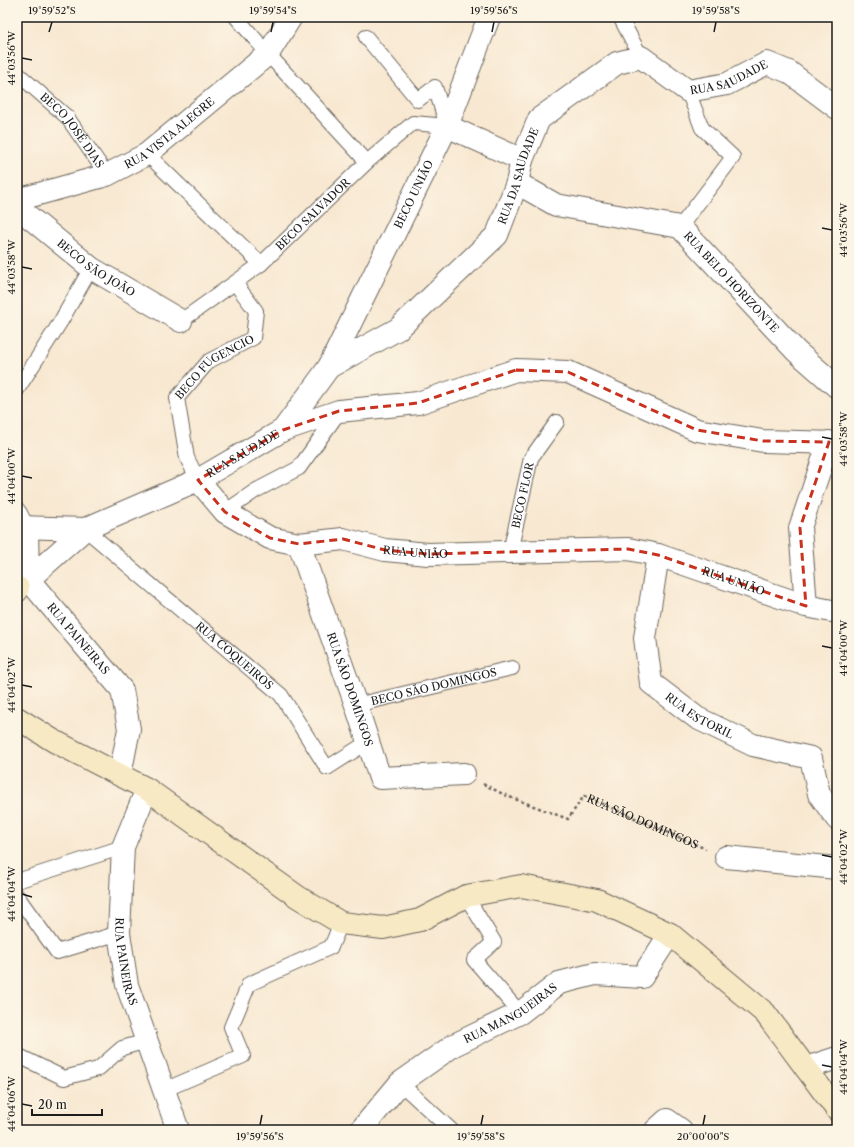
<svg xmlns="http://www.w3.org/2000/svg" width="854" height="1147" viewBox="0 0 854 1147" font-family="'Libre Caslon Text',serif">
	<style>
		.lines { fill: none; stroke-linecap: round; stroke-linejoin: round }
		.lane-casing { stroke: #69635b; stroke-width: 16 }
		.street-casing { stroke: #69635b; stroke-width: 24 }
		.secondary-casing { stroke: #69635b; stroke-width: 24 }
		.path { stroke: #69635b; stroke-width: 2.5; stroke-dasharray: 3 3; stroke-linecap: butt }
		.lane { stroke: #fff; stroke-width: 14 }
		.street { stroke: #fff; stroke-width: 22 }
		.secondary { stroke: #f7e9c3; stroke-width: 22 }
		.marked { fill: none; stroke: #c8321e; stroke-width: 3; stroke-dasharray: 8 5; stroke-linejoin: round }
		.ticks { fill: none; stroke: #1c1c1c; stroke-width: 1.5 }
		.labels { text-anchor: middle; stroke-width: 3; stroke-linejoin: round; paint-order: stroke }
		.street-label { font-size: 11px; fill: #1c1c1c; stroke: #fcf5e5 }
		.neatline { fill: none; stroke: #1c1c1c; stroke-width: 1.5 }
		.ticks-label { font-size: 10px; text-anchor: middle; fill: #1c1c1c }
	</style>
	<rect width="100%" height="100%" fill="#fcf5e5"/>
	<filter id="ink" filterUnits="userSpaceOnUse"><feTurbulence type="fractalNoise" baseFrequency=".025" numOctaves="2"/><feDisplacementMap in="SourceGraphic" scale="8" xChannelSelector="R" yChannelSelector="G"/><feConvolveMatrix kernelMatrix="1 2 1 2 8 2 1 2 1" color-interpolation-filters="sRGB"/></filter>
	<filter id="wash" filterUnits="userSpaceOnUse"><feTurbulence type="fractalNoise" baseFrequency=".012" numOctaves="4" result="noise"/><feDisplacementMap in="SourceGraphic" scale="16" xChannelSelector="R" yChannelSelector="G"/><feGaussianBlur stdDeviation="0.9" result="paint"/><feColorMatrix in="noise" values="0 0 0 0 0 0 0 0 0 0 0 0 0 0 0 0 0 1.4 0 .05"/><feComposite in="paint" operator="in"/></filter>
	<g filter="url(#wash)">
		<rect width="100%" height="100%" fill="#f8e8d1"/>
	</g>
	<g filter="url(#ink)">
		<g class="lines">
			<g class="lane-casing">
				<g id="lane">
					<polyline points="236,17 268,54 367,162"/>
					<polyline points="620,17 641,57"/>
					<path id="s2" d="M17 73 67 117 107 175"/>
					<polyline points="147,154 261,264"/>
					<polyline points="680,227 733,157 702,128 688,91"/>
					<path id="s3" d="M181 321 261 264 367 162 413 123 447 126 435 87 418 100 366 37"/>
					<polyline points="17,390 61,321 91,268"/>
					<path id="s4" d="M198 480 187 458 177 398 209 361 253 338 256 311 235 283"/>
					<polyline points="17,509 20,513 27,527"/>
					<polyline points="225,512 255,491 299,468 339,412"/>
					<path id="s5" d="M85 529 281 695 327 768 368 742"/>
					<path id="s6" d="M510 552 531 458 557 422"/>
					<path id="s7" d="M356 705 512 668"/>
					<polyline points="17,881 123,847"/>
					<polyline points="17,896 57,952 119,933"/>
					<polyline points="466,896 494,942 474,960 520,1013"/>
					<polyline points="17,1055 64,1078 98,1069 122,1048 147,1041"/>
					<polyline points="400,1083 451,1130"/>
					<polyline points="164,1090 243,1056 231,1027 249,984 331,947 341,923"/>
				</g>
			</g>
			<g class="street-casing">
				<g id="street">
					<polyline points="447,126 522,160"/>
					<path id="s8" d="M517 183 556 205 680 227 796 351 837 387"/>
					<path id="s9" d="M17 200 107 175 147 154 268 54 291 17"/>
					<path id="s10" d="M17 207 91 268 181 321"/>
					<path id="s11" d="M329 367 398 329 497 235 517 183 522 160 539 119 617 63 641 57 688 91 727 84 767 63 789 72 837 108"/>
					<polyline points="283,430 339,411 418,403 516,370 568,372 697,430 763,441 837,443"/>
					<path id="s12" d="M198 480 283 430 329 367 447 126 489 17"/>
					<path id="s13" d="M17 527 85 529 198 480 225 512 270 538 299 544 343 539 385 550 428 554 628 549 658 555 806 606 837 612"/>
					<path id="s14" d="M27 527 28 579 122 690 129 729 120 775"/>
					<path id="s15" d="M299 544 356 705 380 778 464 774"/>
					<path id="s16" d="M658 555 645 638 651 683 697 718 753 745 811 758 819 794 837 819"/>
					<polyline points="21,586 85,529"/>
					<polyline points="806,606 800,528 829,442"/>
					<path id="s17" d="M147 789 123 847 119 933 127 985 178 1130"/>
					<polyline points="726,857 837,868"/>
					<polyline points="806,1068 837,1058"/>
					<path id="s18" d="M361 1130 400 1083 454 1045 520 1013 559 983 595 974 642 977 670 934"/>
					<polyline points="656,1130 667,1120 681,1130"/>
				</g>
			</g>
			<g class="secondary-casing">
				<g id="secondary">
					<polyline points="17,591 18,588"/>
					<polyline points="17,718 54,741 147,789 298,897 341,923 383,928 420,920 466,896 521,886 597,900 670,934 765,1013 837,1110"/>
				</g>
			</g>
			<path class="path" id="s1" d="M483 784 507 796 568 819 584 796 706 849"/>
			<use href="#lane" class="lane"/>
			<use href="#street" class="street"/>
			<use href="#secondary" class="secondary"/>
		</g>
	</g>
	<path class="marked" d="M516 370 568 372 697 430 763 441 829 442 800 528 806 606 658 555 628 549 428 554 385 550 343 539 299 544 270 538 225 512 198 480 283 430 339 411 418 403Z"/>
	<path class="ticks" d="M49 32 52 22M271 32 273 22M492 32 494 22M714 32 716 22M22 58 32 60M822 228 832 230M22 267 32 269M822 437 832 439M22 476 32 478M822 646 832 648M22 685 32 687M822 855 832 857M22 894 32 897M822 1065 832 1067M22 1104 32 1106M260 1125 262 1115M481 1125 483 1115M703 1125 705 1115"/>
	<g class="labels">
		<g class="street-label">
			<text dy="4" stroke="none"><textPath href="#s11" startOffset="561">RUA SAUDADE</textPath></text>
			<text dy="4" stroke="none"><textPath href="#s2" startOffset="80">BECO JOSÉ DIAS</textPath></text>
			<text dy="4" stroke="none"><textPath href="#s9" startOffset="169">RUA VISTA ALEGRE</textPath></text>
			<text dy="4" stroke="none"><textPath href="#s11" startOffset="278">RUA DA SAUDADE</textPath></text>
			<text dy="4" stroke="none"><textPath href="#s12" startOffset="369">BECO UNIÃO</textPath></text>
			<text dy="4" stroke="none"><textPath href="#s3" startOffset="170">BECO SALVADOR</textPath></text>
			<text dy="4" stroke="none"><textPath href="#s10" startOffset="100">BECO SÃO JOÃO</textPath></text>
			<text dy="4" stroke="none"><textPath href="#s8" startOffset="246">RUA BELO HORIZONTE</textPath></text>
			<text dy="4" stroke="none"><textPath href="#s4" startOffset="135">BECO FUGENCIO</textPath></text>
			<text dy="4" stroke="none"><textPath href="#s12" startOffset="52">RUA SAUDADE</textPath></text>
			<text dy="4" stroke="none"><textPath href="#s6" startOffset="58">BECO FLOR</textPath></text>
			<text dy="4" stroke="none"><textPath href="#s13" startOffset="433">RUA UNIÃO</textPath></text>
			<text dy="4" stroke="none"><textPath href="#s13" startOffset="756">RUA UNIÃO</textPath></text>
			<text dy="4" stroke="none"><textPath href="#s14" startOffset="130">RUA PAINEIRAS</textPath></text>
			<text dy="4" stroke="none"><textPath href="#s5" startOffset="196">RUA COQUEIROS</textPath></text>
			<text dy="4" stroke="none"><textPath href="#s7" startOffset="80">BECO SÃO DOMINGOS</textPath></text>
			<text dy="4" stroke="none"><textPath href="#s15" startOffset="154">RUA SÃO DOMINGOS</textPath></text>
			<text dy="4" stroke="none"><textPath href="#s16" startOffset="188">RUA ESTORIL</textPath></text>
			<text dy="4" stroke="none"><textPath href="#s1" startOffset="184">RUA SÃO DOMINGOS</textPath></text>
			<text dy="4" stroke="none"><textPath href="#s17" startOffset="178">RUA PAINEIRAS</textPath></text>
			<text dy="4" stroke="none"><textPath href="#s18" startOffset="192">RUA MANGUEIRAS</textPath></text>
		</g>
	</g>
	<rect width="854" height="1147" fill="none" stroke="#fcf5e5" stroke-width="44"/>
	<path d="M32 1109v6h70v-6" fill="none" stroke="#1c1c1c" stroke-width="2"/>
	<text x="38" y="1109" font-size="12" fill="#1c1c1c" stroke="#fcf5e5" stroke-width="3" paint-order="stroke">20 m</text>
	<rect x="22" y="22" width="810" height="1103" class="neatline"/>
	<g class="ticks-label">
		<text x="52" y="14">19°59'52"S</text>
		<text x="273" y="14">19°59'54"S</text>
		<text x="494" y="14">19°59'56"S</text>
		<text x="716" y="14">19°59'58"S</text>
		<text transform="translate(11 58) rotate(-90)" y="4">44°03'56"W</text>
		<text transform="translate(843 230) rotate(-90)" y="4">44°03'56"W</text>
		<text transform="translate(11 267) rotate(-90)" y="4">44°03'58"W</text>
		<text transform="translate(843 439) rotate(-90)" y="4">44°03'58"W</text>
		<text transform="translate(11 476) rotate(-90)" y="4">44°04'00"W</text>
		<text transform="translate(843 648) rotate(-90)" y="4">44°04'00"W</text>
		<text transform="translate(11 685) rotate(-90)" y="4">44°04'02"W</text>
		<text transform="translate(843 857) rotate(-90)" y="4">44°04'02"W</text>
		<text transform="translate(11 894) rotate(-90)" y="4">44°04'04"W</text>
		<text transform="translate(843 1067) rotate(-90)" y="4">44°04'04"W</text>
		<text transform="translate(11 1104) rotate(-90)" y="4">44°04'06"W</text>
		<text x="260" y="1140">19°59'56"S</text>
		<text x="481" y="1140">19°59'58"S</text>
		<text x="703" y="1140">20°00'00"S</text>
	</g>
</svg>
